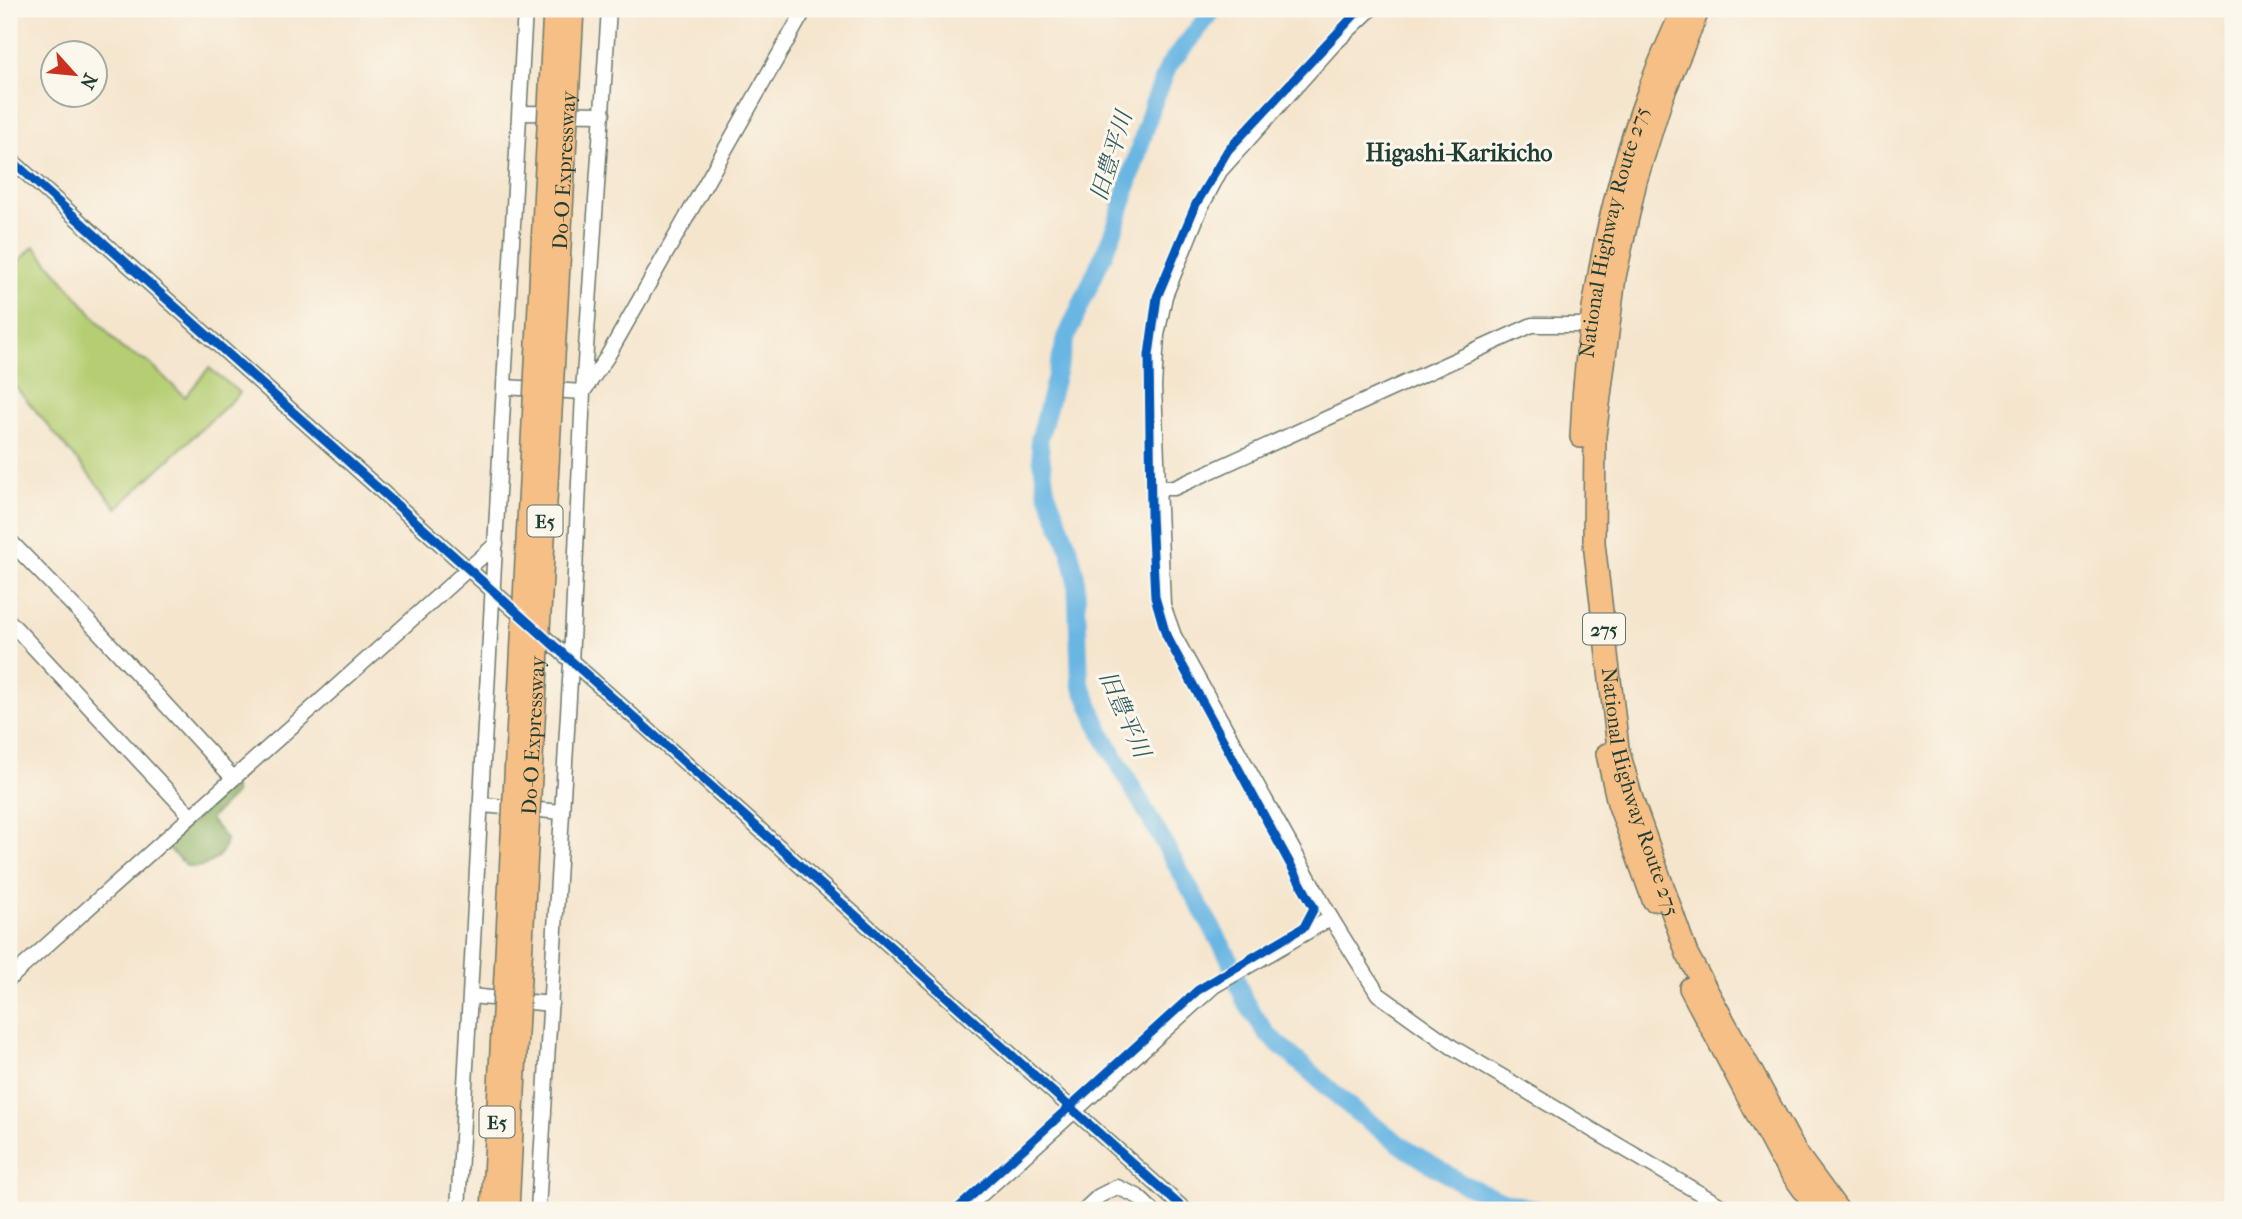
<svg xmlns="http://www.w3.org/2000/svg" width="2242" height="1219" viewBox="0 0 2242 1219" font-family="'IM FELL French Canon','Noto Serif JP',serif">
	<style>
		.green { fill: #b6ce73; stroke: #6a8654; stroke-width: 2 }
		.forest { fill: #90b165; stroke: #58774c; stroke-width: 2 }
		.lines { fill: none; stroke-linecap: round; stroke-linejoin: round }
		.river { stroke: #69b6e3; stroke-width: 18 }
		.minor-casing { stroke: #6a786a; stroke-width: 17 }
		.highway-casing { stroke: #6a786a; stroke-width: 24 }
		.minor { stroke: #fff; stroke-width: 14 }
		.highway { stroke: #f5bf86; stroke-width: 21 }
		.highway-bridge-casing { stroke: #6a786a; stroke-width: 24; stroke-linecap: butt }
		.highway-bridge { stroke: #f5bf86; stroke-width: 21 }
		.cycleway-casing { stroke: #fbf7ec; stroke-width: 13 }
		.cycleway { stroke: #0057b8; stroke-width: 9 }
		.labels { text-anchor: middle; stroke-width: 6; stroke-linejoin: round; paint-order: stroke }
		.shield { fill: #fbf7ec; stroke: #61756b; stroke-width: 2 }
		.shield-label { font-size: 19px; font-weight: bold; fill: #1f3d34 }
		.street-label { font-size: 21px; fill: #1f3d34; stroke: #fbf7ec }
		.water-label { font-size: 23px; font-style: italic; fill: #325b60; stroke: #fbf7ec }
		.quarter-label { font-size: 24px; font-weight: bold; fill: #1f3d34; stroke: #fbf7ec }
	</style>
	<rect width="100%" height="100%" fill="#fbf7ec"/>
	<filter id="ink" filterUnits="userSpaceOnUse"><feTurbulence type="fractalNoise" baseFrequency=".0143" numOctaves="2"/><feDisplacementMap in="SourceGraphic" scale="14" xChannelSelector="R" yChannelSelector="G"/><feConvolveMatrix kernelMatrix="1 2 1 2 8 2 1 2 1" color-interpolation-filters="sRGB"/></filter>
	<filter id="wash" filterUnits="userSpaceOnUse"><feTurbulence type="fractalNoise" baseFrequency=".00686" numOctaves="4" result="noise"/><feDisplacementMap in="SourceGraphic" scale="28" xChannelSelector="R" yChannelSelector="G"/><feGaussianBlur stdDeviation="1.57" result="paint"/><feColorMatrix in="noise" values="0 0 0 0 0 0 0 0 0 0 0 0 0 0 0 0 0 1.4 0 .05"/><feComposite in="paint" operator="in"/></filter>
	<g filter="url(#wash)">
		<rect width="100%" height="100%" fill="#f5e5cd"/>
		<polygon class="green" points="34,246 121,348 148,362 185,397 209,368 240,393 117,508 9,379 9,272"/>
		<path class="forest" d="M233 786 235 794 210 819 226 839C223 859 205 870 187 866L169 849V843Z"/>
		<g class="lines">
			<polyline class="river" points="1214,9 1169,65 1153,104 1114,231 1066,338 1039,441 1046,490 1069,548 1076,576 1080,682 1102,734 1228,956 1244,1000 1268,1035 1356,1112 1408,1150 1461,1183 1503,1201 1539,1210"/>
		</g>
	</g>
	<g filter="url(#ink)">
		<g class="lines">
			<g class="minor-casing">
				<g id="minor">
					<polyline points="1371,9 1333,45 1220,171 1201,207 1165,296 1157,335 1154,387 1163,605 1174,636 1331,918 1378,994 1452,1047 1728,1210"/>
					<polyline points="520,113 603,114"/>
					<polyline points="9,158 1185,1210"/>
					<polyline points="505,387 583,392 607,357 805,9"/>
					<polyline points="1156,488 1174,488 1532,325 1590,325"/>
					<polyline points="9,540 97,630 233,778"/>
					<polyline points="9,621 191,816"/>
					<polyline points="482,805 562,812"/>
					<polyline points="9,979 496,544"/>
					<polyline points="471,996 551,1004"/>
					<polyline points="458,1210 525,9"/>
					<polyline points="538,1210 571,664 583,392 609,9"/>
					<polyline points="964,1210 1214,986 1331,918"/>
					<polyline points="1084,1210 1099,1196 1117,1187 1137,1196 1152,1210"/>
				</g>
			</g>
			<g class="highway-casing">
				<g id="highway">
					<path id="s1" d="M1699 9 1662 98 1636 181 1615 277 1595 436 1594 543 1618 748 1632 799 1687 954 1797 1154 1838 1210"/>
					<path id="s2" d="M1581 437C1585 322 1608 201 1648 92 1658 64 1671 36 1683 9"/>
					<polyline points="1607,754 1618,803 1653,900"/>
					<polyline points="1690,988 1779,1156 1818,1210"/>
					<polyline points="492,1210 502,1033"/>
					<polyline points="508,1210 517,1033"/>
				</g>
			</g>
			<use href="#minor" class="minor"/>
			<use href="#highway" class="highway"/>
			<g class="highway-bridge-casing">
				<g id="highway-bridge">
					<polyline points="502,1033 554,9"/>
					<path id="s3" d="M517 1033 573 9"/>
				</g>
			</g>
			<use href="#highway-bridge" class="highway-bridge"/>
			<g class="cycleway-casing">
				<g id="cycleway">
					<polyline points="9,158 1185,1210"/>
					<polyline points="956,1210 1198,990 1304,927 1314,908 1166,635 1155,597 1151,515 1149,355 1157,297 1196,204 1228,150 1360,9"/>
				</g>
			</g>
			<use href="#cycleway" class="cycleway"/>
		</g>
	</g>
	<g class="labels">
		<g class="shield">
			<rect x="527.5" y="505.5" width="35" height="31" rx="5"/>
			<rect x="1583" y="613.5" width="42" height="31" rx="5"/>
			<rect x="479.5" y="1106.5" width="35" height="31" rx="5"/>
		</g>
		<g class="shield-label">
			<text x="545" y="528">E5</text>
			<text x="1604" y="636">275</text>
			<text x="497" y="1129">E5</text>
		</g>
		<g class="street-label">
			<text dy="7" stroke="none"><textPath href="#s3" startOffset="864">Do-O Expressway</textPath></text>
			<text dy="7" stroke="none"><textPath href="#s2" startOffset="208">National Highway Route 275</textPath></text>
			<text dy="7" stroke="none"><textPath href="#s3" startOffset="298">Do-O Expressway</textPath></text>
			<text dy="7" stroke="none"><textPath href="#s1" startOffset="803">National Highway Route 275</textPath></text>
		</g>
		<g class="water-label">
			<text transform="translate(1111 156) rotate(-73)" y="8">旧豊平川</text>
			<text transform="translate(1125 714) rotate(66)" y="8">旧豊平川</text>
		</g>
		<g class="quarter-label">
			<text x="1459" y="161">Higashi-Karikicho</text>
		</g>
	</g>
	<rect width="2242" height="1219" fill="none" stroke="#fbf7ec" stroke-width="35"/>
	<g transform="translate(74 74) rotate(117)"><circle r="33" fill="#fbf7ec" stroke="#a3ada2" stroke-width="2"/>
	<path d="M0-5L12 26L0 18L-12 26Z" fill="#c8321e"/>
	<text y="-10" font-size="19" font-weight="bold" text-anchor="middle" fill="#1f3d34">N</text>
	</g>
</svg>
